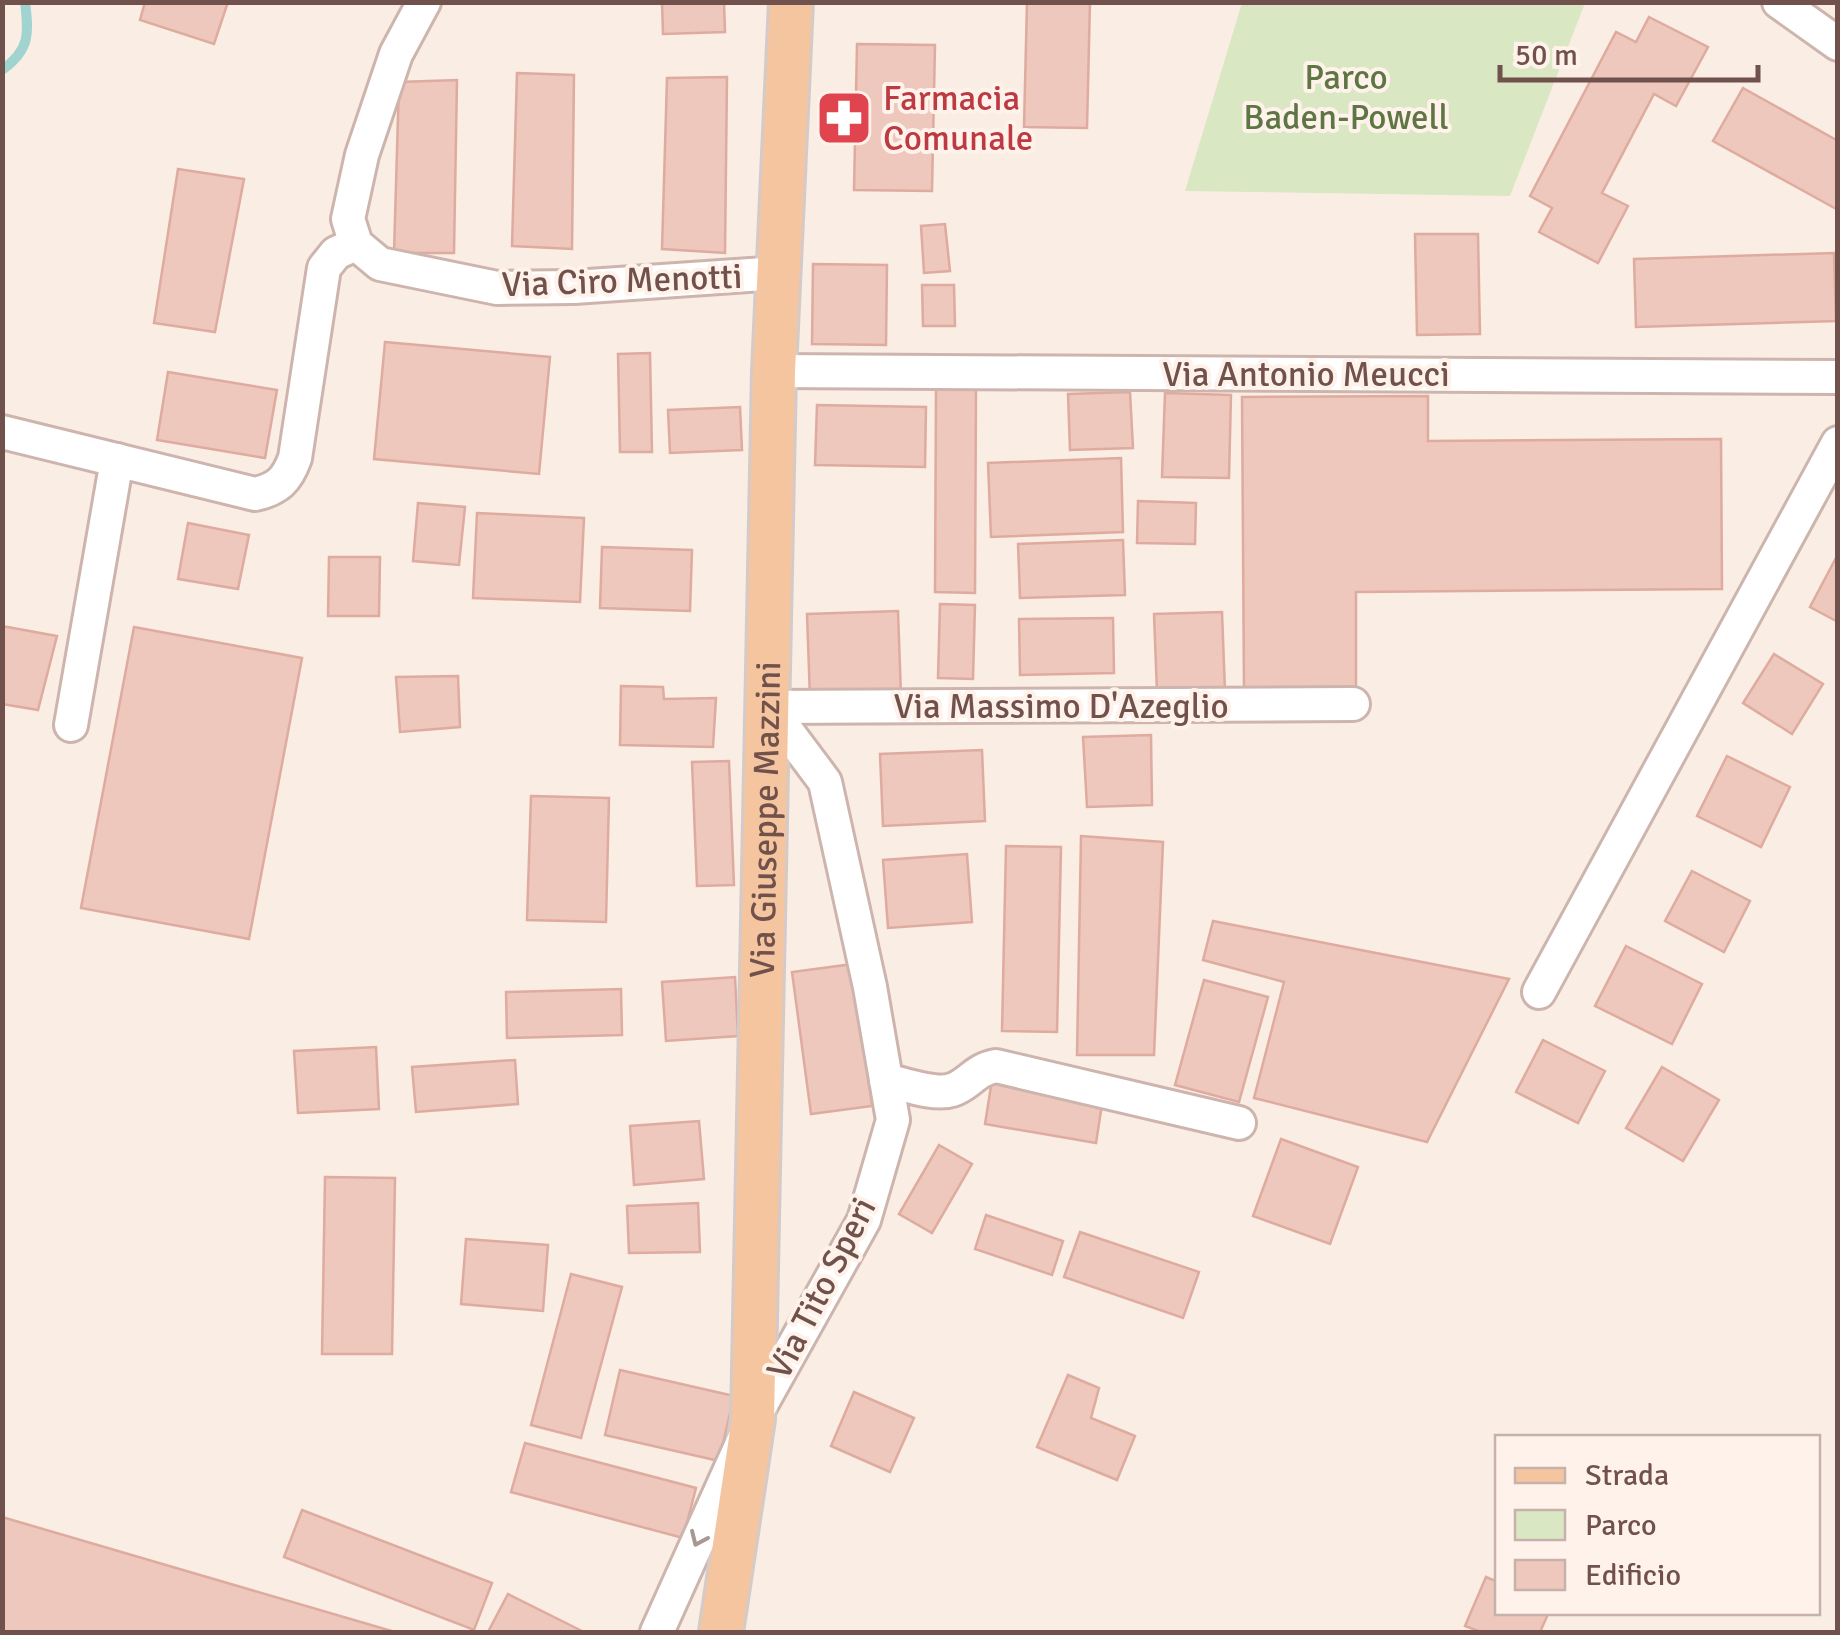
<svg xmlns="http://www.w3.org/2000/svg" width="1840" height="1635" viewBox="0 0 1840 1635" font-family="Signika,sans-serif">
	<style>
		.green { fill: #d9e7c3 }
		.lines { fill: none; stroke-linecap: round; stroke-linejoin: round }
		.stream { stroke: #a1d3d1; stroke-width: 10 }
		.building { fill: #eec7bd; stroke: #dfab9f; stroke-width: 2.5 }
		.minor-casing { stroke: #cdb5ae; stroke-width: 38 }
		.major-casing { stroke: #d4cbc9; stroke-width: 48 }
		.minor { stroke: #fff; stroke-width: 32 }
		.major { stroke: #f5c5a0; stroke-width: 42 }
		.oneway { stroke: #aa9793 }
		.labels { text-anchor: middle; stroke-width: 8; stroke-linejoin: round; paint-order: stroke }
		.park-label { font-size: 35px; fill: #5d7644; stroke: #fef2ea }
		.health-label { font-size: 35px; fill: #be3a42; stroke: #fef2ea; text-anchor: start }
		.street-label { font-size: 35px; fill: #71514b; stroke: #fef2ea }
	</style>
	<rect width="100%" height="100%" fill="#faede4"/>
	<polygon class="green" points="1242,3 1242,2 1585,3 1510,196 1185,191"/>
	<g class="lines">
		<path class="stream" d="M2 70C30 50 29 34 25 2"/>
	</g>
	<g class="building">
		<polygon points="145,2 228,2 214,44 140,20"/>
		<polygon points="662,2 724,2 725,32 663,34"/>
		<polygon points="1027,2 1090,2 1087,128 1024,127"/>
		<polygon points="1649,17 1708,47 1676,106 1654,94 1602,193 1628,206 1598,263 1539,232 1552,208 1530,196 1616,32 1636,42"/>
		<polygon points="857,44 935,45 932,191 854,190"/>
		<polygon points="517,73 574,75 572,249 512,246"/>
		<polygon points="727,77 725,253 662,249 667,78"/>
		<polygon points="457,80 454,253 394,253 399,82"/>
		<polygon points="1743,88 1838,141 1838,210 1713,141"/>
		<polygon points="178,169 244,179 215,332 154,323"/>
		<polygon points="945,224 950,271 924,273 921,226"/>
		<polygon points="1415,234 1478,234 1480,334 1417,335"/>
		<polygon points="1834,253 1836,321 1636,327 1634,259"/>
		<polygon points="813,264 887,265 886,345 812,344"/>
		<polygon points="922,285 954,285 955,326 923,326"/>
		<polygon points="385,342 550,357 539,474 374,459"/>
		<polygon points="650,353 652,452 620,452 618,354"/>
		<polygon points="168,372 277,390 265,458 157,440"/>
		<polygon points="936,387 976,387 975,593 935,592"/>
		<polygon points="1130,392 1133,448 1070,450 1068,394"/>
		<polygon points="1165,393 1231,395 1229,478 1162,477"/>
		<polygon points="1428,396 1428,441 1721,439 1722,589 1356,592 1356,689 1244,690 1242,397"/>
		<polygon points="817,405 926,407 925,467 815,465"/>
		<polygon points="740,407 742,450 670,453 668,410"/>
		<polygon points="1121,458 1123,532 991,537 988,463"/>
		<polygon points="1138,501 1196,503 1195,544 1137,543"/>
		<polygon points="418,503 465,507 459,565 413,561"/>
		<polygon points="477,513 584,518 580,602 473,598"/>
		<polygon points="188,523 249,535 238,589 178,579"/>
		<polygon points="1123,540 1125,595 1020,598 1018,544"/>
		<polygon points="602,547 692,550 690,611 600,608"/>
		<polygon points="1838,554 1838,622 1810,607"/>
		<polygon points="329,557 380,557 379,616 328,616"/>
		<polygon points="940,604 975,605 973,679 938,678"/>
		<polygon points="898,611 901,696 810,699 807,614"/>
		<polygon points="1222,612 1225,691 1157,693 1154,614"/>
		<polygon points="1113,618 1114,673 1020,675 1019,619"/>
		<polygon points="2,626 57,636 38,710 2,704"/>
		<polygon points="134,627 302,658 249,939 81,908"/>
		<polygon points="1774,654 1823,684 1792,734 1743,703"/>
		<polygon points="458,676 460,727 400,732 396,677"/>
		<polygon points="621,686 663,687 664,699 716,698 713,747 620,745"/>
		<polygon points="1151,735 1152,805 1087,807 1083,737"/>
		<polygon points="982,750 985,821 883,826 880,754"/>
		<polygon points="1727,756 1790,787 1761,847 1697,816"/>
		<polygon points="729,761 734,885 697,886 692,762"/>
		<polygon points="531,796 609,798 606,922 527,920"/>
		<polygon points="1081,836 1163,842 1154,1055 1077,1055"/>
		<polygon points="1006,846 1061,847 1057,1032 1002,1031"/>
		<polygon points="967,854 972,922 888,928 883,860"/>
		<polygon points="1692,871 1750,901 1724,952 1665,921"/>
		<polygon points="1213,921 1509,979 1427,1142 1254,1098 1284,982 1203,960"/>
		<polygon points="1626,946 1702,984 1672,1044 1595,1006"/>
		<polygon points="853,964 872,1106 811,1114 792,972"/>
		<polygon points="735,977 738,1036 666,1041 662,982"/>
		<polygon points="1204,980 1268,997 1239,1102 1175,1085"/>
		<polygon points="621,989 622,1035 507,1038 506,992"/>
		<polygon points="1543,1040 1605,1071 1578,1123 1516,1092"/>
		<polygon points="376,1047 379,1109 298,1113 294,1051"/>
		<polygon points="515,1060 518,1104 416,1112 412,1067"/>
		<polygon points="1662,1067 1719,1100 1683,1161 1626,1128"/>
		<polygon points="992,1080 1103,1098 1096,1143 985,1124"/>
		<polygon points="699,1121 704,1179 634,1185 630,1126"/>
		<polygon points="1281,1139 1358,1167 1330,1244 1253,1216"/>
		<polygon points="939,1145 972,1164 932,1233 899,1214"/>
		<polygon points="325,1177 395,1178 392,1354 322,1354"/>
		<polygon points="698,1203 700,1252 629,1253 627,1206"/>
		<polygon points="986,1215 1063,1241 1052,1275 975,1249"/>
		<polygon points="1080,1232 1199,1272 1183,1318 1064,1277"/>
		<polygon points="466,1239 548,1245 543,1311 461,1304"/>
		<polygon points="571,1274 622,1287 581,1438 531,1425"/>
		<polygon points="620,1370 734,1396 719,1461 605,1435"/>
		<polygon points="1068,1375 1099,1388 1091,1418 1135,1436 1117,1480 1037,1447"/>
		<polygon points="854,1392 914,1418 890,1472 831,1446"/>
		<polygon points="525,1443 696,1488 683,1538 511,1492"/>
		<polygon points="302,1510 492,1583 474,1630 284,1557"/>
		<polygon points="2,1517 395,1632 2,1632"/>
		<polygon points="1486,1577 1498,1582 1498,1612 1549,1612 1540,1632 1481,1632 1465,1626"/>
		<polygon points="508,1594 584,1632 488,1632"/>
	</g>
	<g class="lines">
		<g class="minor-casing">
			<g id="minor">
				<polyline points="424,2 396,54 362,155 348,219 356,244 380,264 497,288 574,287 778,273"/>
				<polyline points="1779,2 1838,44"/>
				<polyline points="774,371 1838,377"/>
				<path d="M2 432 255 494C278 489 287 480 295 458L324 268 336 253 356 244"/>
				<polyline points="769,707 1353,704"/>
				<polyline points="71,725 117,460"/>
				<polyline points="1539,992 1838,443"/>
				<path d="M886 1080C904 1084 934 1096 952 1090 970 1084 974 1070 996 1066L1239 1123"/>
				<polyline points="657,1632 753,1419 864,1220 893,1120 870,987 825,782 769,707"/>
			</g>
		</g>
		<g class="major-casing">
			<g id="major">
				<path id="s1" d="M721 1632 753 1419 774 371 791 2"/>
			</g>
		</g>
		<use href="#minor" class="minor"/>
		<use href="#major" class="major"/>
	</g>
	<defs><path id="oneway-chevron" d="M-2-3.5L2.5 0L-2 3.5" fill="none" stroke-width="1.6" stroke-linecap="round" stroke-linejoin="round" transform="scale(2.5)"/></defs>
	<use class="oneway" href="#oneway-chevron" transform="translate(698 1539) rotate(114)"/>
	<defs>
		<g id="pharmacy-square" transform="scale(2.875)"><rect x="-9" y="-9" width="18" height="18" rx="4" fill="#e0444e" stroke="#fef2ea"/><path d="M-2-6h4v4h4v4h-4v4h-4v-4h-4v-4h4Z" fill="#fff"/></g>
	</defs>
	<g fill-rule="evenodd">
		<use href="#pharmacy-square" x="844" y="118"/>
	</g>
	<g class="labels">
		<g class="park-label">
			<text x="1346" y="89">Parco<tspan x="1346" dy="40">Baden-Powell</tspan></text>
		</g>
		<g class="health-label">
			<text x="883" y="110">Farmacia<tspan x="883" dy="40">Comunale</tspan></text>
		</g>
		<g class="street-label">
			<text transform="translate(622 280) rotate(-2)" y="12">Via Ciro Menotti</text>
			<text x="1306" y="386">Via Antonio Meucci</text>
			<text x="1061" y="718">Via Massimo D'Azeglio</text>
			<text dy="12" stroke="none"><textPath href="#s1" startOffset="815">Via Giuseppe Mazzini</textPath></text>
			<text transform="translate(821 1288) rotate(-63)" y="12">Via Tito Speri</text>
		</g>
	</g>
	<rect width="1840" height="1635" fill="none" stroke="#71514b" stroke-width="10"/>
	<rect x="1495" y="1435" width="325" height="180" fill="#fef2ea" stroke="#c6b2aa" stroke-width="2.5"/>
	<rect x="1515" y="1468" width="50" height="15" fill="#f5c5a0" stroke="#c6b2aa" stroke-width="2.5"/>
	<text x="1585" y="1485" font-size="30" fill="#71514b">Strada</text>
	<rect x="1515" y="1510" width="50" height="30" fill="#d9e7c3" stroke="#c6b2aa" stroke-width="2.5"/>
	<text x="1585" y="1535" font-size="30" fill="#71514b">Parco</text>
	<rect x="1515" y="1560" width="50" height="30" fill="#eec7bd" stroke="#c6b2aa" stroke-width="2.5"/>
	<text x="1585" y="1585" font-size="30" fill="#71514b">Edificio</text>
	<path d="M1500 65v15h258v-15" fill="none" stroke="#71514b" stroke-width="5"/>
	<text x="1515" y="65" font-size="30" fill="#71514b" stroke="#fef2ea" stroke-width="8" paint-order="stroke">50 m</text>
</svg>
